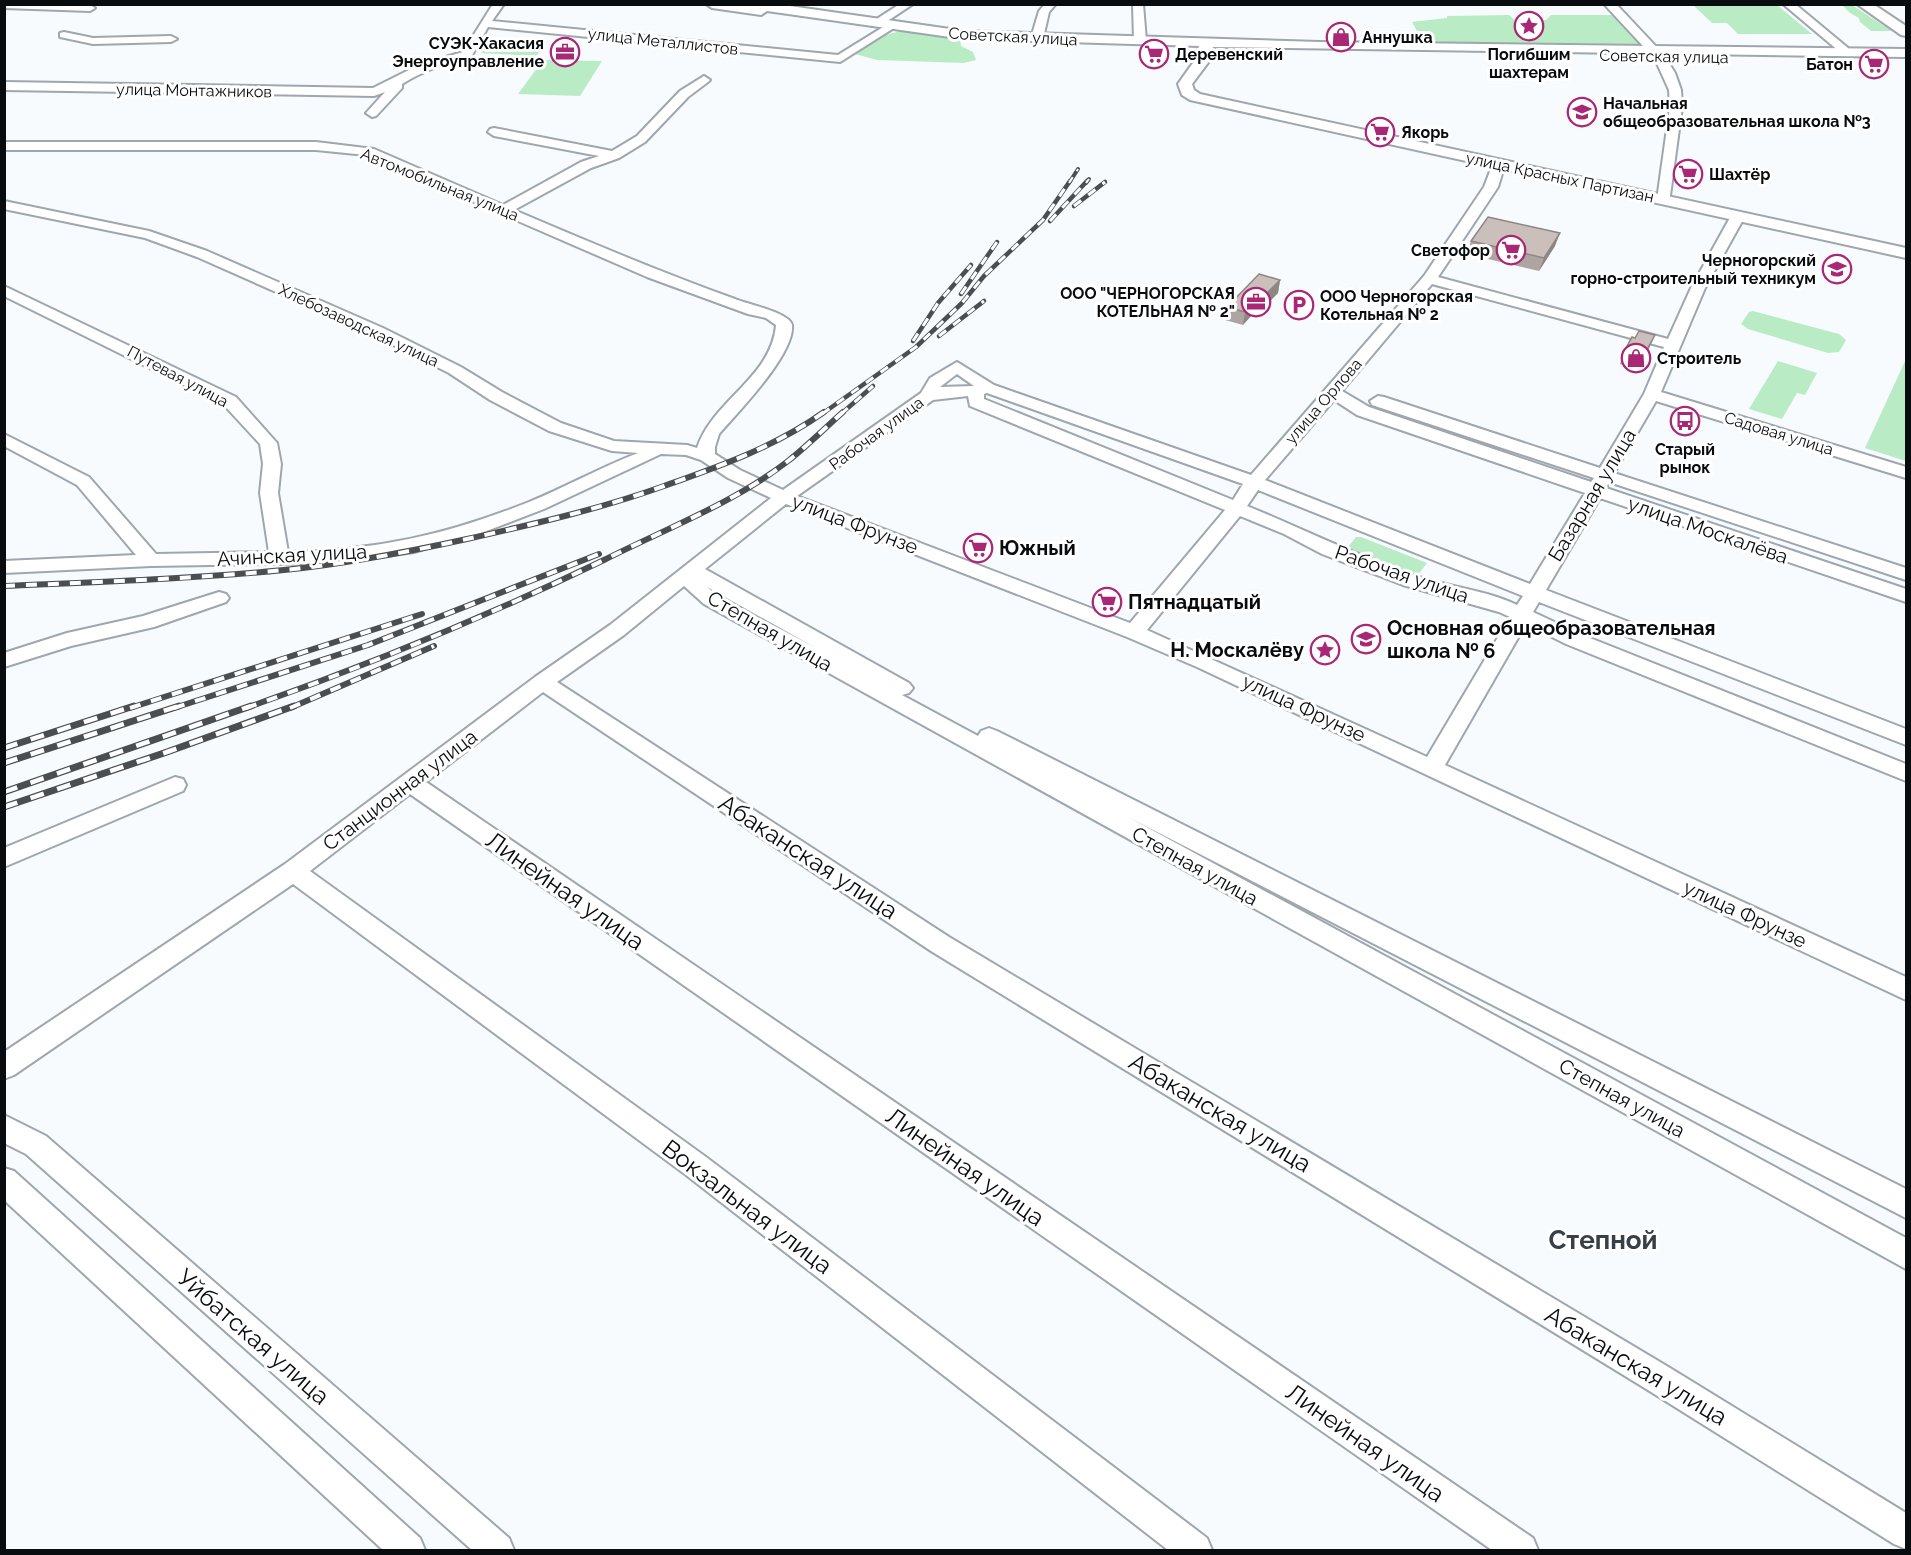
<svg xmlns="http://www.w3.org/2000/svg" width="1911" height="1555" viewBox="0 0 1911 1555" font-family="Raleway,sans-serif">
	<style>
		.green { fill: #b9ecc4 }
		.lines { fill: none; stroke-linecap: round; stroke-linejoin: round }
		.minor-casing { stroke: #9ea6ae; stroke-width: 4 }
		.major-casing { stroke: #9ea6ae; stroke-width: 4 }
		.minor { fill: #fff; fill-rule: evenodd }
		.major { fill: #fff; fill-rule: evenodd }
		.rail-far3-casing { stroke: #4b4e50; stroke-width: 4 }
		.rail-far2-casing { stroke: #4b4e50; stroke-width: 4.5 }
		.rail-far1-casing { stroke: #4b4e50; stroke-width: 6 }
		.rail-casing { stroke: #4b4e50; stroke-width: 7 }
		.rail-far3 { stroke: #fff; stroke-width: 2; stroke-dasharray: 7; stroke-linecap: butt }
		.rail-far2 { stroke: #fff; stroke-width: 3; stroke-dasharray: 9; stroke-linecap: butt }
		.rail-far1 { stroke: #fff; stroke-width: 4; stroke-dasharray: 11; stroke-linecap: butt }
		.rail { stroke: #fff; stroke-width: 4.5; stroke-dasharray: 14; stroke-linecap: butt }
		.wall { fill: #aea4a0 }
		.shaded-wall { fill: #8d8682 }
		.building { fill: #cabfba; stroke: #8d8682; stroke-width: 1.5 }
		.labels { text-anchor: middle; stroke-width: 6; stroke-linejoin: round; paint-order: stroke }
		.far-street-label { font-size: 16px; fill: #090c0e; stroke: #fff }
		.far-poi-label { font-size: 16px; font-weight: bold; fill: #090c0e; stroke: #fff; text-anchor: start }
		.street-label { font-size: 20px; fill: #090c0e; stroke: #fff }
		.poi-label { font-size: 20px; font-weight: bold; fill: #090c0e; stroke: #fff; text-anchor: start }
		.near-street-label { font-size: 24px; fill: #090c0e; stroke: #fff }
		.near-neighbourhood-label { font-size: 26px; font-weight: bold; fill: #383f45; stroke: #fff }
	</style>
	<rect width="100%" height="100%" fill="#f7fbfe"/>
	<g class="green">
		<polygon points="1693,5 1777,5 1812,34 1738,34 1727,23 1712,23"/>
		<polygon points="1842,5 1852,5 1892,31 1871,31 1860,22 1859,18 1850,13"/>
		<polygon points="1509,15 1515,20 1546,20 1551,15 1614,15 1644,47 1425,45 1412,22 1447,18 1447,16"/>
		<polygon points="904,30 933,36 960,37 961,46 973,52 976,60 964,63 877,60 855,54 882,36"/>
		<polygon points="490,45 544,47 536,56 481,53"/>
		<polygon points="1331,48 1647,51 1650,55 1331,50"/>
		<polygon points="543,60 602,61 580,96 518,94"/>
		<polygon points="1753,311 1839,334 1846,340 1839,352 1828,353 1748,329 1741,324 1749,312"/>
		<polygon points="1906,359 1906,461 1865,448"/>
		<polygon points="1778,361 1817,373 1805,395 1797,393 1782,419 1749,409"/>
		<polygon points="1356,537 1361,537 1427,563 1418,575 1415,575 1350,550 1348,547"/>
	</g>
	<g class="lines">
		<g class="minor-casing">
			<g id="minor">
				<polygon points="4,4 90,5 95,8 90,11 4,8"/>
				<path d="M493 4H504L492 21 838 55 888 24H896L897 26 840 62 488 27 471 57C445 63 425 70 402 84V88L376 116 372 117 366 113 385 92 374 96 4 90V82L373 88 421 64 463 52Z"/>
				<polygon points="900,4 913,4 880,26 872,26 872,22"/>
				<polygon points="1045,4 1056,4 1049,12 1043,38 1037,41 1033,40 1031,38 1039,11"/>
				<polygon points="1133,4 1143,4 1146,41 1140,44 1134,41"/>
				<polygon points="1604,4 1616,4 1664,55 1675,73 1681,90 1682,107 1669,203 1664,204 1657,200 1670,107 1669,90 1655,59"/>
				<polygon points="1783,4 1795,4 1848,48 1848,52 1840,52"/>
				<polygon points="64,32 93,38 171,36 177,39 171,42 93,44 60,37 60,33"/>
				<path d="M704 76 710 80 708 82 688 97 645 142 619 158 591 168 514 210C587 241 660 272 735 299 747 304 790 313 792 325 795 354 738 412 719 434L715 447V454L740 470 783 490 921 393 930 378 957 362 994 385 1251 475 1424 276 1484 187 1494 161 1499 160 1505 164 1498 187 1438 277 1668 339 1691 288 1731 216 1733 213H1743L1745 216 1705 288 1661 392 1906 467V478L1656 401 1614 473 1906 568V580L1609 482 1606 488 1906 589V602L1600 498 1546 590 1906 729V745L1539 602 1533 612 1580 634 1906 764V781L1566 644 1526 624 1445 765 1906 977V1000L1197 667 1127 637 786 504 705 569 909 683 913 688 909 693 902 695 978 736 981 731 989 728 997 731 1906 1189V1218L1128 817 1906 1238V1269L704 604 684 586 624 635 557 682 949 937 1670 1368 1906 1513V1549L1894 1544 1648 1390 931 951 543 692 426 782 1533 1538 1538 1550H1492L410 794 310 871 706 1157 1207 1538 1212 1550H1168L686 1175 293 884 14 1075 4 1079V1052L285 864 535 677 610 625 771 498 728 478 701 460 686 455 661 454 544 509 484 532 414 552 339 563 151 566 4 573V561L136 555 77 485 4 446V434L89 477 156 554 269 552 260 493 263 464 260 444 224 405 4 296V286L236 397 277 443 281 464 278 493 288 552C378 550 446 535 529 502 566 487 601 467 638 453L612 451 549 431 490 400 449 373 371 334 197 257 145 238 4 209V201L149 231 207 251 383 328 461 367 502 392 561 423 614 441 687 445 697 448C712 401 772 377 776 325L766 318 748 314 647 277 366 155 316 150H4V142H316L374 149 503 205 581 162 599 156 494 136 488 132 490 129 494 128 612 151 637 136 680 91ZM1432 284 1664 347 1644 394 1600 468 1384 397 1378 396 1370 401 1372 405 1594 478 1591 482 1369 407 1342 391ZM957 374 974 386 940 387ZM987 393 1243 484 1233 500 984 399V394ZM968 396 970 406 1225 510 1130 623 797 496 933 400ZM1334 400 1357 415 1585 493 1530 584 1265 480ZM1258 490 1523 596 1517 605C1486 590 1449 587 1416 576 1358 557 1304 529 1247 506ZM1240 516 1284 534 1322 554 1403 585 1499 612 1510 617 1427 757 1147 630ZM707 587 816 648 718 596Z"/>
				<polygon points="219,592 226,594 229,598 226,602 154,627 71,646 4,667 4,653 67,633 143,616"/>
				<polygon points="175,777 183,779 186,785 183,791 4,867 4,848"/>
				<polygon points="4,1115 46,1136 509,1538 514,1550 472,1550 26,1154 4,1143"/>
				<polygon points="4,1168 14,1171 420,1538 425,1550 383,1550 4,1200"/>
			</g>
		</g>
		<g class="major-casing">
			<g id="major">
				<polygon points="706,4 776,4 964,31 1319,42 1906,49 1906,57 1213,47 1210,60 1192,84 1194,90 1200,94 1906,248 1906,258 1190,100 1182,95 1178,84 1195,60 1199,46 964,39 767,11 761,15 712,8"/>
				<polygon points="1857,4 1873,4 1906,26 1906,36 1901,35"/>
			</g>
		</g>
		<use href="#minor" class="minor"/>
		<use href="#major" class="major"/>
		<g class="rail-far3-casing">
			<g id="rail-far3">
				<polyline points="1069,183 1078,169"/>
				<polyline points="1086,183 1089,179"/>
			</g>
		</g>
		<g class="rail-far2-casing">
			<g id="rail-far2">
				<polyline points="1074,206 1105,182"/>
				<polyline points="1050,221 1087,181"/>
				<polyline points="961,294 997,242"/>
				<polyline points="939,336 984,301"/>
				<polyline points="913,341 938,303 971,265"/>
				<polyline points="822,414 916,347 962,303 984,276 1043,220 1070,181"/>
				<polyline points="841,414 873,386"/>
			</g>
		</g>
		<g class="rail-far1-casing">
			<g id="rail-far1">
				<path d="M4 586C97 582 191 579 284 570 346 564 407 552 467 539 534 524 600 509 664 486 720 466 775 447 824 412"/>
				<polyline points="130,708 422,614"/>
				<polyline points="174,708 368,645 599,554"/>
				<path d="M246 708C369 665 488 616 604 560 665 529 734 503 788 461 807 446 825 428 843 412"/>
				<polyline points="290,708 434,646"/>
			</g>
		</g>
		<g class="rail-casing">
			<g id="rail">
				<polyline points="4,748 134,706"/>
				<polyline points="4,763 179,706"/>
				<polyline points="4,792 251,706"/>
				<polyline points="4,807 167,752 294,706"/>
			</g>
		</g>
		<use href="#rail-far3" class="rail-far3"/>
		<use href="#rail-far2" class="rail-far2"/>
		<use href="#rail-far1" class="rail-far1"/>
		<use href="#rail" class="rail"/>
	</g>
	<g class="wall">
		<polygon points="1471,241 1555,246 1539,271 1467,254"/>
		<polygon points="1280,280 1278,293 1262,309 1258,308 1243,325 1225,320 1227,307"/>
		<polygon points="1655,335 1639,369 1620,364 1625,350 1635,338"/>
	</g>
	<g class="shaded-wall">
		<polygon points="1560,233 1555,246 1539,271 1544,258"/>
		<polygon points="1280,280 1278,293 1262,309 1264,296"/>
		<polygon points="1261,295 1258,308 1243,325 1245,312"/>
		<polygon points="1655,335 1649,348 1639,369 1644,355"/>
	</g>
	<g class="building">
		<polygon points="1488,217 1560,233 1544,258 1471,241"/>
		<polygon points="1259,274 1280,280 1264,296 1261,295 1245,312 1227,307"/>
		<polygon points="1639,331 1655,335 1644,355 1625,350 1632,337 1635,338"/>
	</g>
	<defs>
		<g id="sight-ring" transform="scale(1.5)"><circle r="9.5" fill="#fff" stroke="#a92876" stroke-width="1.5"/><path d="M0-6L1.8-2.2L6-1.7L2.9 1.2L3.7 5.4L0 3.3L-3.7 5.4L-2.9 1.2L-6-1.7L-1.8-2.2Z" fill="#a92876"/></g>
		<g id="shop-ring" transform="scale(1.5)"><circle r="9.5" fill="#fff" stroke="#a92876" stroke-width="1.5"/><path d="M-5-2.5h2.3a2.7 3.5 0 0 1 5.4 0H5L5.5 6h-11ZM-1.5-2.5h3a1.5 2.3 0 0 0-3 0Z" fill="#a92876"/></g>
		<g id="office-ring" transform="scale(1.5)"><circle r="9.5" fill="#fff" stroke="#a92876" stroke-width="1.5"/><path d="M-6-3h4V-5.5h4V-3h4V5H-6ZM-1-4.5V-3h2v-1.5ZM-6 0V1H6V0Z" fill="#a92876"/></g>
		<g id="supermarket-ring" transform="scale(1.5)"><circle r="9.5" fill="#fff" stroke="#a92876" stroke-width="1.5"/><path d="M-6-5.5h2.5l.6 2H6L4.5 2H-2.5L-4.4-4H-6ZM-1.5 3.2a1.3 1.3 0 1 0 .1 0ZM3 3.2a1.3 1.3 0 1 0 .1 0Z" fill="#a92876"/></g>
		<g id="school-ring" transform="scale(1.5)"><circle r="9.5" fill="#fff" stroke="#a92876" stroke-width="1.5"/><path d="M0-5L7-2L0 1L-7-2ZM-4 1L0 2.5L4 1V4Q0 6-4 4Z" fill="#a92876"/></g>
		<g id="university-ring" transform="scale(1.5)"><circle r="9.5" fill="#fff" stroke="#a92876" stroke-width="1.5"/><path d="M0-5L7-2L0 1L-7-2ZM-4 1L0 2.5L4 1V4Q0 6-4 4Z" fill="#a92876"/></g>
		<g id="parking-ring" transform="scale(1.5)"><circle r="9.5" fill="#fff" stroke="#a92876" stroke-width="1.5"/><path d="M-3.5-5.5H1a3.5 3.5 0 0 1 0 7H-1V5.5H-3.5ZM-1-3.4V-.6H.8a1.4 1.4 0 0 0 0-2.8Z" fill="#a92876"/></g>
		<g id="bus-ring" transform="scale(1.5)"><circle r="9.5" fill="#fff" stroke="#a92876" stroke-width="1.5"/><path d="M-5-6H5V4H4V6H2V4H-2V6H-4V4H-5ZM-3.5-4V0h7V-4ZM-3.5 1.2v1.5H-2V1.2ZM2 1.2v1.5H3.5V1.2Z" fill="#a92876"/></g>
	</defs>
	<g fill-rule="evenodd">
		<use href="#sight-ring" x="1529" y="26"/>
		<use href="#shop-ring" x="1341" y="37"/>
		<use href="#office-ring" x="565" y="52"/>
		<use href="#supermarket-ring" x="1154" y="54"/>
		<use href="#supermarket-ring" x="1874" y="64"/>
		<use href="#school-ring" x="1582" y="112"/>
		<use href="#supermarket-ring" x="1380" y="132"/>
		<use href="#supermarket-ring" x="1688" y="174"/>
		<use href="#supermarket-ring" x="1511" y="250"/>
		<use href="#university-ring" x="1837" y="269"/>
		<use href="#office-ring" x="1256" y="302"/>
		<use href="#parking-ring" x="1299" y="305"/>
		<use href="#shop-ring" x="1636" y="358"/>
		<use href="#bus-ring" x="1685" y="421"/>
		<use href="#supermarket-ring" x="978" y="548"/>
		<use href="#supermarket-ring" x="1107" y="602"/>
		<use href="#school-ring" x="1366" y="639"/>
		<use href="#sight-ring" x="1325" y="650"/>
	</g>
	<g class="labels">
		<g class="far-street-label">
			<text transform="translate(1013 36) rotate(3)" y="6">Советская улица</text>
			<text transform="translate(663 41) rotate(6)" y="6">улица Металлистов</text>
			<text transform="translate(1664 56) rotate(1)" y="6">Советская улица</text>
			<text transform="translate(194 90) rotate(1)" y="6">улица Монтажников</text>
			<text transform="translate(1560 177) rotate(12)" y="6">улица Красных Партизан</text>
			<text transform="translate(440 184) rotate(22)" y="6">Автомобильная улица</text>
			<text transform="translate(359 325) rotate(25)" y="6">Хлебозаводская улица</text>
			<text transform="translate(178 376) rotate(28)" y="6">Путевая улица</text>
			<text transform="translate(1323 401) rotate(-49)" y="6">улица Орлова</text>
			<text transform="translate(876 433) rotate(-36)" y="6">Рабочая улица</text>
			<text transform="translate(1779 433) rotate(17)" y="6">Садовая улица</text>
		</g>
		<g class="far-poi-label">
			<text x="1362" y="43">Аннушка</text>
			<text x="544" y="49" text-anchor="end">СУЭК-Хакасия<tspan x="544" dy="18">Энергоуправление</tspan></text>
			<text x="1175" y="60">Деревенский</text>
			<text x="1529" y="60" text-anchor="middle">Погибшим<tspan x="1529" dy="18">шахтерам</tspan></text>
			<text x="1853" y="70" text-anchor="end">Батон</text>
			<text x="1603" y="109">Начальная<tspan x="1603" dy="18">общеобразовательная школа №3</tspan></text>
			<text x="1401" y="138">Якорь</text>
			<text x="1709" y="180">Шахтёр</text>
			<text x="1490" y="256" text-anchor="end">Светофор</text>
			<text x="1816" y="266" text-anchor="end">Черногорский<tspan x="1816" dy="18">горно-строительный техникум</tspan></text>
			<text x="1235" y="299" text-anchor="end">ООО "ЧЕРНОГОРСКАЯ<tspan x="1235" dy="18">КОТЕЛЬНАЯ № 2"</tspan></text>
			<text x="1320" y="302">ООО Черногорская<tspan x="1320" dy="18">Котельная № 2</tspan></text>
			<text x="1657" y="364">Строитель</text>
			<text x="1685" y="455" text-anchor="middle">Старый<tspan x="1685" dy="18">рынок</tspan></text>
		</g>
		<g class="street-label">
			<text transform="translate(1592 495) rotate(-59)" y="7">Базарная улица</text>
			<text transform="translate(855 524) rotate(21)" y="7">улица Фрунзе</text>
			<text transform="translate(1708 530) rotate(19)" y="7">улица Москалёва</text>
			<text transform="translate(292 555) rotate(-3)" y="7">Ачинская улица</text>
			<text transform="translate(1402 574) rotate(19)" y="7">Рабочая улица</text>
			<text transform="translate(770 631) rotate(30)" y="7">Степная улица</text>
			<text transform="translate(1304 708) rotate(25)" y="7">улица Фрунзе</text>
			<text transform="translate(400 790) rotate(-37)" y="7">Станционная улица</text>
			<text transform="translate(1195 866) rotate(29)" y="7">Степная улица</text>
			<text transform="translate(1745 914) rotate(25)" y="7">улица Фрунзе</text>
			<text transform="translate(1622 1098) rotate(29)" y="7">Степная улица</text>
		</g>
		<g class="poi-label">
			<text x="999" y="555">Южный</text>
			<text x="1128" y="609">Пятнадцатый</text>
			<text x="1387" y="635">Основная общеобразовательная<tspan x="1387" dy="23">школа № 6</tspan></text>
			<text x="1304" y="657" text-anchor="end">Н. Москалёву</text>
		</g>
		<g class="near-street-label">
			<text transform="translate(808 857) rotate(33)" y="8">Абаканская улица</text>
			<text transform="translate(565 891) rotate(35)" y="8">Линейная улица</text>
			<text transform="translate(1220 1113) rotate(31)" y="8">Абаканская улица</text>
			<text transform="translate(965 1167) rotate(35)" y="8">Линейная улица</text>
			<text transform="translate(747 1207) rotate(37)" y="8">Вокзальная улица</text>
			<text transform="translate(253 1337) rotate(41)" y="8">Уйбатская улица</text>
			<text transform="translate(1636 1366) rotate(31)" y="8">Абаканская улица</text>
			<text transform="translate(1365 1443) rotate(35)" y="8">Линейная улица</text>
		</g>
		<g class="near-neighbourhood-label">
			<text x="1603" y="1249">Степной</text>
		</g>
	</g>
	<rect width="1911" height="1555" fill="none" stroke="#090c0e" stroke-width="12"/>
</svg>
